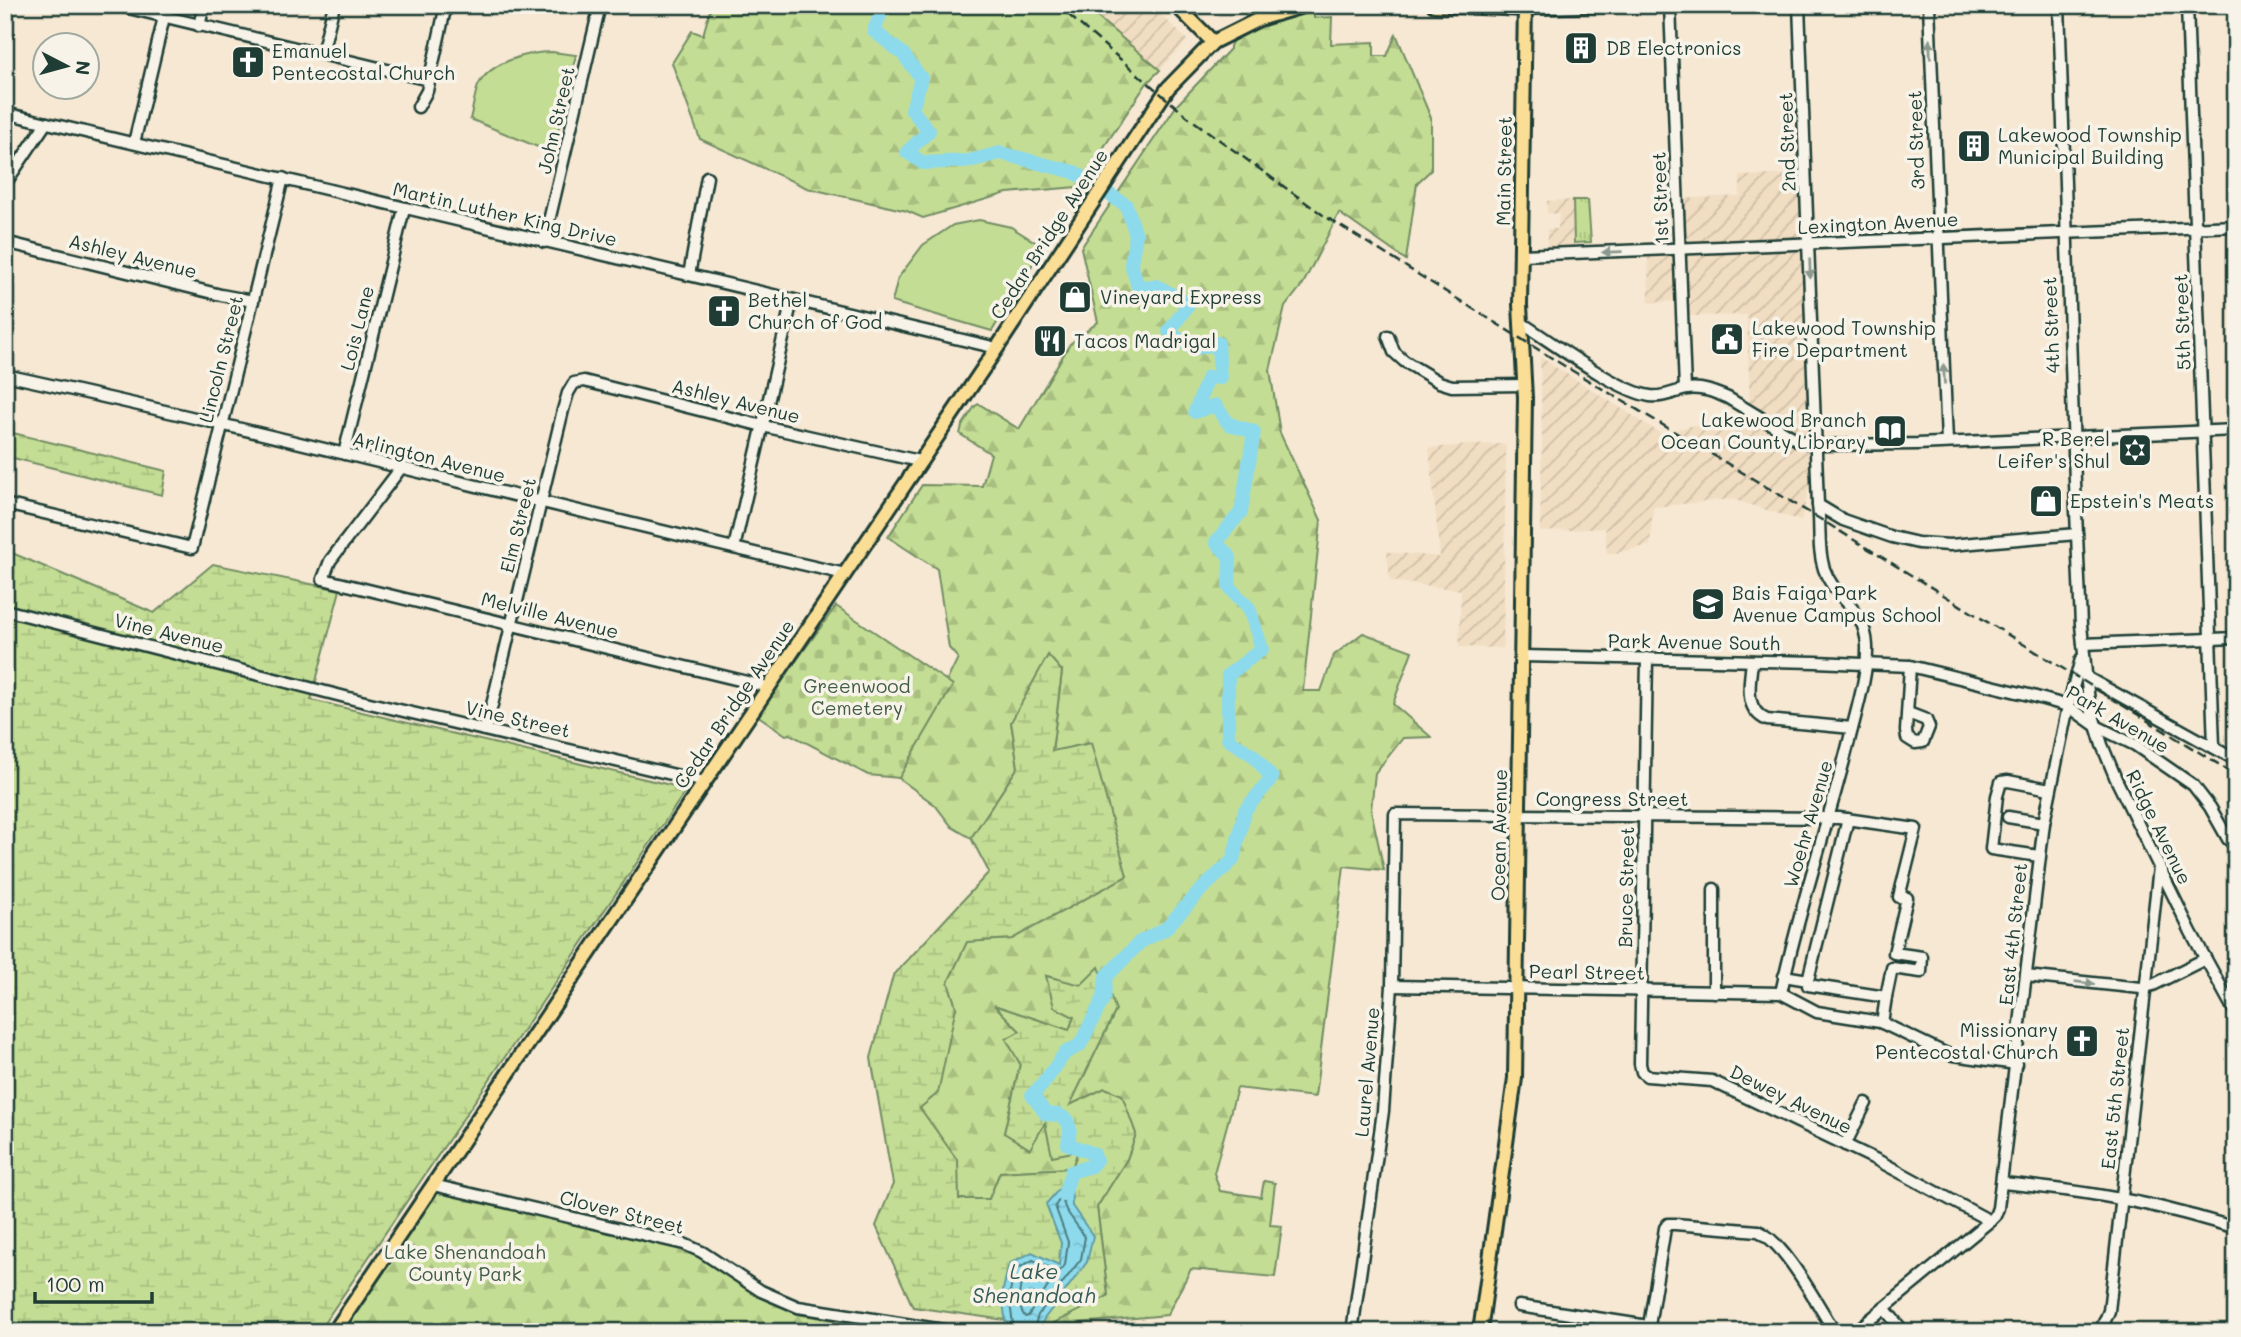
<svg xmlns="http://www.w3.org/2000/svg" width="2241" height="1337" viewBox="0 0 2241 1337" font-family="Mali,sans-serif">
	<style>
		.industrial { fill: url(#industrial-furrows) }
		.grass { fill: url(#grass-tufts); stroke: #728d64; stroke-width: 2 }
		.forest { fill: url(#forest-firs); stroke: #728d64; stroke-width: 2 }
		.wetland { fill: url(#wetland-marsh); stroke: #728d64; stroke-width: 2 }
		.cemetery { fill: url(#cemetery-stones); stroke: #728d64; stroke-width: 2 }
		.garden { fill: #c4dd94; stroke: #728d64; stroke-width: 2 }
		.water { fill: url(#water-ripples); stroke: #619ba3; stroke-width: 2 }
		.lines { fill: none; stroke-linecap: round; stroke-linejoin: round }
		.shore { stroke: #4b7c7e; stroke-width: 2 }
		.river { stroke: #8ddaed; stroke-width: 14 }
		.minor-casing { stroke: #1f3d34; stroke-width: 15 }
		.major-casing { stroke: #1f3d34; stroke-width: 18 }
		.minor { stroke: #f7f3e8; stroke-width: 10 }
		.major { stroke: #fbde96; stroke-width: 12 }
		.rail { stroke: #1f3d34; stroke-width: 2.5; stroke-dasharray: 10 5; stroke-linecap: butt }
		.oneway { fill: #8b988e }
		.labels { text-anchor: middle; stroke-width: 7; stroke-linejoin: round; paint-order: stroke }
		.poi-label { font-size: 19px; fill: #1f3d34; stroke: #f7f3e8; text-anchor: start }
		.street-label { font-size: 19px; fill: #1f3d34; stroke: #f7f3e8 }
		.park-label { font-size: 19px; fill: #405d47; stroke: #f7f3e8 }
		.water-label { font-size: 21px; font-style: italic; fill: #355c59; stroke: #f7f3e8 }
	</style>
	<defs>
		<pattern id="industrial-furrows" width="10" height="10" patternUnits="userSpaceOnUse" patternTransform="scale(1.75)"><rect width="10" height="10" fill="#f1ddc2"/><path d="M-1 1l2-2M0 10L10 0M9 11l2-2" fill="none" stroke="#cebfa7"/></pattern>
		<pattern id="grass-tufts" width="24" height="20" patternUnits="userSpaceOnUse" patternTransform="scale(1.75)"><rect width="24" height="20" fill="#c4dd94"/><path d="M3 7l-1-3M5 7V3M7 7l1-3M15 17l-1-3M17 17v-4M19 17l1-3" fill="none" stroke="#a8bf80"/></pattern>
		<pattern id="forest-firs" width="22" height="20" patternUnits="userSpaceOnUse" patternTransform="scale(1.75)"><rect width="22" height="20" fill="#c4dd94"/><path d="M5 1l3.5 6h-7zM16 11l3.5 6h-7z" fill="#a8bf80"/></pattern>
		<pattern id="wetland-marsh" width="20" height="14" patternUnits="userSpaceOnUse" patternTransform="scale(1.75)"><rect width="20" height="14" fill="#c4dd94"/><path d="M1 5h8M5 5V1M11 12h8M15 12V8" fill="none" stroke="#a8bf80"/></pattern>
		<pattern id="cemetery-stones" width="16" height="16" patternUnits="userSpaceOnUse" patternTransform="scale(1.75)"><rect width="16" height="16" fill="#c4dd94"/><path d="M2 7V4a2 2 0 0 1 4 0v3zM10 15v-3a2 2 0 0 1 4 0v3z" fill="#a8bf80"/></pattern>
		<pattern id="water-ripples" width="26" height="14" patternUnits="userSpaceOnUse" patternTransform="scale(1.75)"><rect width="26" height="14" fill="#8ddaed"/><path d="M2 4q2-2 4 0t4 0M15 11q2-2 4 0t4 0" fill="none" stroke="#79bccc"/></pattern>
	</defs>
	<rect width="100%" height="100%" fill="#f6e8d3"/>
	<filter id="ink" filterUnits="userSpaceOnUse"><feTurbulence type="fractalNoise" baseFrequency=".0143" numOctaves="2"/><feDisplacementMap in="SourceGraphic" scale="14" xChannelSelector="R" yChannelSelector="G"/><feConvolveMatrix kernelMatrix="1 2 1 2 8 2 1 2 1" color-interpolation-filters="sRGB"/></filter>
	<g filter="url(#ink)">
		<g class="industrial">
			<polygon points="1083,5 1151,5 1187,40 1160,70"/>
			<polygon points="1808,174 1818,449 1801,521 1732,499 1653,507 1650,545 1607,555 1605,528 1540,532 1542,434 1540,357 1660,433 1750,413 1747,315 1680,316 1679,301 1649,303 1648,252 1677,250 1674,199 1740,196 1740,176"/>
			<polygon points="1573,200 1574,246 1547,247 1547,229 1558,229 1559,214 1547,213 1547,201"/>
			<polygon points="1506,444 1503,648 1459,647 1461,590 1390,581 1387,552 1440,557 1429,448 1468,445"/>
		</g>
		<polygon class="grass" points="1573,200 1588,200 1591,242 1574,243"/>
		<g class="forest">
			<polygon points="706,5 1083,5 1160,70 1147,83 1077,187 1007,193 923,218 907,211 807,188 700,139 672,63 692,31 703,35 711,7"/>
			<polygon points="1251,5 1314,5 1314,18 1332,17 1331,44 1374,42 1374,56 1387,56 1396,34 1431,118 1431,170 1417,183 1406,260 1339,213 1303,284 1285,307 1270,370 1280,433 1321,520 1303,691 1321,691 1334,655 1363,633 1412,651 1393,704 1431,737 1403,738 1375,773 1371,810 1384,870 1344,866 1315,1097 1237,1088 1214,1173 1220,1191 1261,1197 1264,1181 1275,1183 1270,1225 1282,1226 1275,1277 1191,1269 1167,1315 1048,1326 1108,1296 1097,1207 1127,1159 1136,1134 1121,1095 1105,1088 1069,1106 1116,1010 1081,986 1047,976 1074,1017 1069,1030 996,1006 1020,1031 1020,1064 1004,1133 1045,1122 1078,1151 1072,1168 1000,1172 989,1199 958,1199 958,1161 919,1108 956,1007 948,982 967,941 1012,939 1090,743 1052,752 1062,671 1011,722 1018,767 971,838 952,827 935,805 896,776 924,728 958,658 949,648 937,569 888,537 922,485 982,486 991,454 960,434 962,426 975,406 979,404 1019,429 1070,344 1098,322 1081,248 1177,105 1230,49 1230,46"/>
			<polygon points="433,1185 684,1244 781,1300 796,1314 912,1332 843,1332 819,1328 818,1332 334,1332"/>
		</g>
		<g class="wetland">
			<polygon points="5,431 166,471 162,495 5,456"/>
			<polygon points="5,550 154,613 213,564 340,590 311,700 687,789 318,1332 5,1332"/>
			<polygon points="1048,655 1062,671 1052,751 1091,743 1127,876 1012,939 967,942 948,982 956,1007 938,1093 920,1108 958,1161 959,1199 989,1199 1000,1172 1072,1168 1078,1151 1052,1156 1045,1123 1030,1149 1004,1133 1020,1064 1006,1039 1020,1031 994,1005 1069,1030 1074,1017 1054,1007 1046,976 1081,985 1099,967 1116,1010 1070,1105 1105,1088 1122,1095 1136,1134 1127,1159 1097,1207 1108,1296 1048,1326 913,1307 876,1226 893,1184 871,1058 893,976 989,872 971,838 1018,767 1011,722"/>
		</g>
		<polygon class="cemetery" points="836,606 953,685 899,778 868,775 790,734 786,735 757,715"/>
		<g class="garden">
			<path d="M552 52 576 55 554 147 545 150 470 119C473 109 474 96 478 86 489 62 528 52 552 52Z"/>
			<polygon points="979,220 1011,227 1043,247 992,331 892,302 898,278 923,245 953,225"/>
		</g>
		<polygon class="water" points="1071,1175 1072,1206 1093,1236 1087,1262 1044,1319 1039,1332 1007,1332 1002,1294 1009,1264 1032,1252 1059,1265 1061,1243 1046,1204"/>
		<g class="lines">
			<g class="shore">
				<path d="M1032 1269C1039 1270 1049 1275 1051 1282L1028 1316 1025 1317C1016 1305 1019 1290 1023 1275Z"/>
				<polyline points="1014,1332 1009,1295 1016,1269 1033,1260 1056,1271 1061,1270 1065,1265 1068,1242 1055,1206 1059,1200 1062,1199 1066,1210 1085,1237 1081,1259 1038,1315 1033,1332"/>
			</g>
			<polyline class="river" points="884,5 874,31 903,54 921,78 912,110 929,131 907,152 923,163 969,161 1000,153 1074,172 1126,205 1136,235 1131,263 1138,287 1157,286 1189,304 1169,331 1193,349 1218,343 1220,378 1208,377 1195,412 1215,405 1229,424 1254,432 1241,512 1216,542 1230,557 1229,587 1249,608 1262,649 1228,675 1228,739 1254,756 1272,778 1245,810 1233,860 1199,892 1165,929 1140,942 1106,977 1104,997 1080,1045 1065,1053 1043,1084 1032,1095 1046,1114 1059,1115 1067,1120 1070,1129 1068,1144 1094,1154 1096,1160 1091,1166 1071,1172 1064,1195"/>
			<g class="minor-casing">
				<g id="minor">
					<polyline points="116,5 429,80"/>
					<polyline points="1670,5 1685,389"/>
					<polyline points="1799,5 1818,505 1843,520 1892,537 1918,543 1950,545 2077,534"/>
					<polyline points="1929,5 1947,442"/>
					<polyline points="2059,5 2076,512 2081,625 2089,702 2102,745 2116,779 2191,932 2236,1014"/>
					<polyline points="2187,5 2214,746"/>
					<polyline points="1525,9 1634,5"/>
					<polyline points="199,26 204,5"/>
					<polyline points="322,53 334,5"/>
					<polyline points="418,107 427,91 446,5"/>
					<polyline points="5,113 997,348"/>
					<polyline points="134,143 164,17"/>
					<polyline points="5,184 46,123"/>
					<polyline points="5,242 221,295 253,301"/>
					<polyline points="544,242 600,5"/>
					<polyline points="1522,255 2236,226"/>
					<polyline points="689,275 707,177"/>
					<path d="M1520 322C1550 341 1617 391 1650 396 1664 398 1674 391 1687 389 1702 387 1714 392 1728 398L1799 441 1823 445 1917 444 2236 430"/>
					<polyline points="1388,336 1394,352 1404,361 1439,382 1452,386 1524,385"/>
					<path d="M5 375C286 436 564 510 845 574"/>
					<polyline points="344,454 404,209"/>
					<polyline points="401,468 330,561 323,579 768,687"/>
					<polyline points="5,504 192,548 283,178"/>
					<polyline points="734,548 792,300"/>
					<polyline points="5,610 361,701 705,782"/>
					<polyline points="2083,644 2236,638"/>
					<polyline points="1521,656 1816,662 1910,666 2029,695 2068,706 2096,726 2135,745 2193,785 2210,807 2228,839 2236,846"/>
					<polyline points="1647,658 1640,1064 1642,1072 1647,1076 1712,1081 1879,1161 1990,1221"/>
					<path d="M1752 661C1750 683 1743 709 1767 720L1852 728"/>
					<polyline points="2086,677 2236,760"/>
					<polyline points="1908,713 1926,720 1929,727 1923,742 1915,743 1907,738 1906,731 1910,666"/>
					<polyline points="486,730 563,410 568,393 574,383 584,381 763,426 919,461"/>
					<polyline points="2008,817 2044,823"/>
					<polyline points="2039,856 1991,849 1997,796 2001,782 2008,781 2050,789"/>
					<polyline points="1714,889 1714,992"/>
					<polyline points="2026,976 2141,988 2153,985 2205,959"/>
					<polyline points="1808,980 1848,819"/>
					<polyline points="1392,986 1781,993 1817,1012 1880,1022 1947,1054 2016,1064"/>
					<path d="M1781 993C1799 908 1828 825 1849 741 1856 712 1868 675 1867 646 1865 606 1835 601 1824 569 1817 548 1821 526 1818 505"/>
					<polyline points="1882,1023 1886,997"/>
					<polyline points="1845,1145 1866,1103"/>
					<path d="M2003 1183C2042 1187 2081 1191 2120 1199 2160 1206 2198 1217 2236 1228"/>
					<polyline points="433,1185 684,1244 702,1252 761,1291 798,1307 956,1332"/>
					<polyline points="1519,1306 1648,1326"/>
					<polyline points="1884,1308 1904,1332"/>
					<polyline points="1352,1332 1383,1111 1392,986 1395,814 1839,818 1916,829 1899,897 1907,898 1894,953 1922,957 1921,972 1892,968 1886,997 1808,985 1808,980 1784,976"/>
					<path d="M1648 1332 1665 1228 1668 1224H1675L1758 1231C1785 1242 1818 1306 1835 1332"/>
					<polyline points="1855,1332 1990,1221 1995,1216 1998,1208 2044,823 2068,706 2081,659"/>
					<polyline points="2100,1332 2109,1311 2159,867"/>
				</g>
			</g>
			<g class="major-casing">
				<g id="major">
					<polyline points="1176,5 1213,42"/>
					<polyline points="1434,5 1525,9"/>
					<polyline points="334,1332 997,348 1168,88 1213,42 1259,19 1306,5"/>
					<polyline points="1480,1332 1515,1078 1525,398 1520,305 1525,5"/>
				</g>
			</g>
			<use href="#minor" class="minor"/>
			<use href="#major" class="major"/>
			<polyline class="rail" points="1057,5 1188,117 1323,215 1571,370 1820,519 2236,775"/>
		</g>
		<defs><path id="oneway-solid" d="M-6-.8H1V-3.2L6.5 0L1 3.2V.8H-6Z" transform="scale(1.75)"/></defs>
		<g class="oneway">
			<use href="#oneway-solid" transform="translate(1930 49) rotate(-92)"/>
			<use href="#oneway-solid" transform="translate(1612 252) rotate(178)"/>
			<use href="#oneway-solid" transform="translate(1810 269) rotate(88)"/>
			<use href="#oneway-solid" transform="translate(1944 374) rotate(-93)"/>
			<use href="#oneway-solid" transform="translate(2085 983) rotate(7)"/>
		</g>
	</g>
	<defs>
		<g id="building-square" transform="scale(1.75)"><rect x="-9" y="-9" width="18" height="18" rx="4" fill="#1f3d34" stroke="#f7f3e8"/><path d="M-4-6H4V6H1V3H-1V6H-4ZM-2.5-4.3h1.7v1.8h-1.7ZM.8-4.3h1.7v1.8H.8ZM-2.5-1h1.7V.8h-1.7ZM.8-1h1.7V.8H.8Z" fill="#fff"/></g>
		<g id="church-square" transform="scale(1.75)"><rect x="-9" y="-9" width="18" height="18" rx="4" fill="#1f3d34" stroke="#f7f3e8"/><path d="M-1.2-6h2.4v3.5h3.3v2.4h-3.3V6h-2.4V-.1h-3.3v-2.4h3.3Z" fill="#fff"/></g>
		<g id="shop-square" transform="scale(1.75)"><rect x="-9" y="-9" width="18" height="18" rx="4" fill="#1f3d34" stroke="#f7f3e8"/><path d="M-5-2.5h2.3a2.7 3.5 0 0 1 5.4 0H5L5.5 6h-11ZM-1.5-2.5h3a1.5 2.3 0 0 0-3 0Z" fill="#fff"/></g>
		<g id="civic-square" transform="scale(1.75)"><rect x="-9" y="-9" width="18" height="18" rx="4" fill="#1f3d34" stroke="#f7f3e8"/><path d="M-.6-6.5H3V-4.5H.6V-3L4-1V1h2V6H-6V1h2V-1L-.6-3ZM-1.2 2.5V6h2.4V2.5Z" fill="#fff"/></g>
		<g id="restaurant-square" transform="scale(1.75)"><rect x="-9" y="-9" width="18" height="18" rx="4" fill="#1f3d34" stroke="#f7f3e8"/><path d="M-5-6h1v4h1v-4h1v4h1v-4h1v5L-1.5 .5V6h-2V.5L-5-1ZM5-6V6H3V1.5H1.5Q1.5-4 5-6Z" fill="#fff"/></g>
		<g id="library-square" transform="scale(1.75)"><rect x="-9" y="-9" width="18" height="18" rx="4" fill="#1f3d34" stroke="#f7f3e8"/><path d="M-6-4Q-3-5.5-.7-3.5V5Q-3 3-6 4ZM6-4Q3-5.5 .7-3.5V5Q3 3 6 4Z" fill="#fff"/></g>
		<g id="synagogue-square" transform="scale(1.75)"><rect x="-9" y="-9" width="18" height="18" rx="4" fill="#1f3d34" stroke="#f7f3e8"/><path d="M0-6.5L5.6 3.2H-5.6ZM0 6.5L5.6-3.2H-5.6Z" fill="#fff"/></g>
		<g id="school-square" transform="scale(1.75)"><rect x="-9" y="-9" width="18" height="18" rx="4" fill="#1f3d34" stroke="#f7f3e8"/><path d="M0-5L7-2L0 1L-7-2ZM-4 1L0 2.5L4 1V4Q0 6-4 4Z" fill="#fff"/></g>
	</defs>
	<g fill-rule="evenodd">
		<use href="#building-square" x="1581" y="48"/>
		<use href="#church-square" x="248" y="62"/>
		<use href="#building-square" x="1974" y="146"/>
		<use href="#shop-square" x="1075" y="297"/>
		<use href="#church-square" x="724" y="311"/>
		<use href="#civic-square" x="1727" y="339"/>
		<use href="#restaurant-square" x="1050" y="341"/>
		<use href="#library-square" x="1890" y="431"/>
		<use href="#synagogue-square" x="2135" y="450"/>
		<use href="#shop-square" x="2046" y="501"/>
		<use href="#school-square" x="1708" y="604"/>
		<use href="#church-square" x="2082" y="1041"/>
	</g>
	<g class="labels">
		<g class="poi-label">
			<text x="1606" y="55">DB Electronics</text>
			<text x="272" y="58">Emanuel<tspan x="272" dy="22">Pentecostal Church</tspan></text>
			<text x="1998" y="142">Lakewood Township<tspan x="1998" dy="22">Municipal Building</tspan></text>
			<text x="1100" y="304">Vineyard Express</text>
			<text x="748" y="307">Bethel<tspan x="748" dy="22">Church of God</tspan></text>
			<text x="1752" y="335">Lakewood Township<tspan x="1752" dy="22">Fire Department</tspan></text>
			<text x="1074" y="348">Tacos Madrigal</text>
			<text x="1866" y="427" text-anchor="end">Lakewood Branch<tspan x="1866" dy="22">Ocean County Library</tspan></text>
			<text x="2110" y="446" text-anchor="end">R Berel<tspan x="2110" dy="22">Leifer's Shul</tspan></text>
			<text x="2070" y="508">Epstein's Meats</text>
			<text x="1732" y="600">Bais Faiga Park<tspan x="1732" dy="22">Avenue Campus School</tspan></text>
			<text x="2058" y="1037" text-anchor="end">Missionary<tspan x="2058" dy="22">Pentecostal Church</tspan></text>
		</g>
		<g class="street-label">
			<text transform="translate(556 120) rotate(-77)" y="7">John Street</text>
			<text transform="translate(1916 140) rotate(-92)" y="7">3rd Street</text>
			<text transform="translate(1787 142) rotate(-92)" y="7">2nd Street</text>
			<text transform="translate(1504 171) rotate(-89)" y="7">Main Street</text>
			<text transform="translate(1660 198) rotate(-92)" y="7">1st Street</text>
			<text transform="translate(505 214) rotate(13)" y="7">Martin Luther King Drive</text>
			<text transform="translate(1878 223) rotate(-3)" y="7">Lexington Avenue</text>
			<text transform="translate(1049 234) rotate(-57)" y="7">Cedar Bridge Avenue</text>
			<text transform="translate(133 256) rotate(14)" y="7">Ashley Avenue</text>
			<text transform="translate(2182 322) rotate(-92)" y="7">5th Street</text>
			<text transform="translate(2051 325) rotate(-92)" y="7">4th Street</text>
			<text transform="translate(357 328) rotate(-76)" y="7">Lois Lane</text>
			<text transform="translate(221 359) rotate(-76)" y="7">Lincoln Street</text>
			<text transform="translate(736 401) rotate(14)" y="7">Ashley Avenue</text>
			<text transform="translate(429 457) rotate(14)" y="7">Arlington Avenue</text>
			<text transform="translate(518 525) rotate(-76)" y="7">Elm Street</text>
			<text transform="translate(550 615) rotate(14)" y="7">Melville Avenue</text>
			<text transform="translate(169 633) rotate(14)" y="7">Vine Avenue</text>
			<text transform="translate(1694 642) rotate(1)" y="7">Park Avenue South</text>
			<text transform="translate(734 704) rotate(-56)" y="7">Cedar Bridge Avenue</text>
			<text transform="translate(518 719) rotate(13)" y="7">Vine Street</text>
			<text transform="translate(2118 719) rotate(30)" y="7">Park Avenue</text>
			<text x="1612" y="806">Congress Street</text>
			<text transform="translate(1808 824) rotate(-74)" y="7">Woehr Avenue</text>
			<text transform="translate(2159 827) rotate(64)" y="7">Ridge Avenue</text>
			<text transform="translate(1499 835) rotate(-89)" y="7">Ocean Avenue</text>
			<text transform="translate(1626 887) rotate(-89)" y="7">Bruce Street</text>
			<text transform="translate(2013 934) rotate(-84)" y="7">East 4th Street</text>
			<text transform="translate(1587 972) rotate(1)" y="7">Pearl Street</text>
			<text transform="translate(1367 1072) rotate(-85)" y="7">Laurel Avenue</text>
			<text transform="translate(2115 1098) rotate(-84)" y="7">East 5th Street</text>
			<text transform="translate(1791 1099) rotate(26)" y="7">Dewey Avenue</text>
			<text transform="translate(622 1212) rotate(14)" y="7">Clover Street</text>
		</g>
		<g class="park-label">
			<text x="857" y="693">Greenwood<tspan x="857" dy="22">Cemetery</tspan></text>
			<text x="465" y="1259">Lake Shenandoah<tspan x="465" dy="22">County Park</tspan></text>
		</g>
		<g class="water-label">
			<text x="1034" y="1279">Lake<tspan x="1034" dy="24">Shenandoah</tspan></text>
		</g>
	</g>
	<rect width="2241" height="1337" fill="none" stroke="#f7f3e8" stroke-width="28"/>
	<rect x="14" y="14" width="2213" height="1309" fill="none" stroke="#1f3d34" stroke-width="2.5" filter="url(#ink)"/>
	<g transform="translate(66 66) rotate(96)"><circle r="33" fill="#f7f3e8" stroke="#a1aaa0" stroke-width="2"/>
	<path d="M0-5L12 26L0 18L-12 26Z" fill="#1f3d34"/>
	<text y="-10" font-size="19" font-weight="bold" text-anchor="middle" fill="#1f3d34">N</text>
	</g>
	<path d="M35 1292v10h117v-10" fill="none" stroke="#1f3d34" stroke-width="3.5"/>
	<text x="46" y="1292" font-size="21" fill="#1f3d34" stroke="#f7f3e8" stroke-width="5" paint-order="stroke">100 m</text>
</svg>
